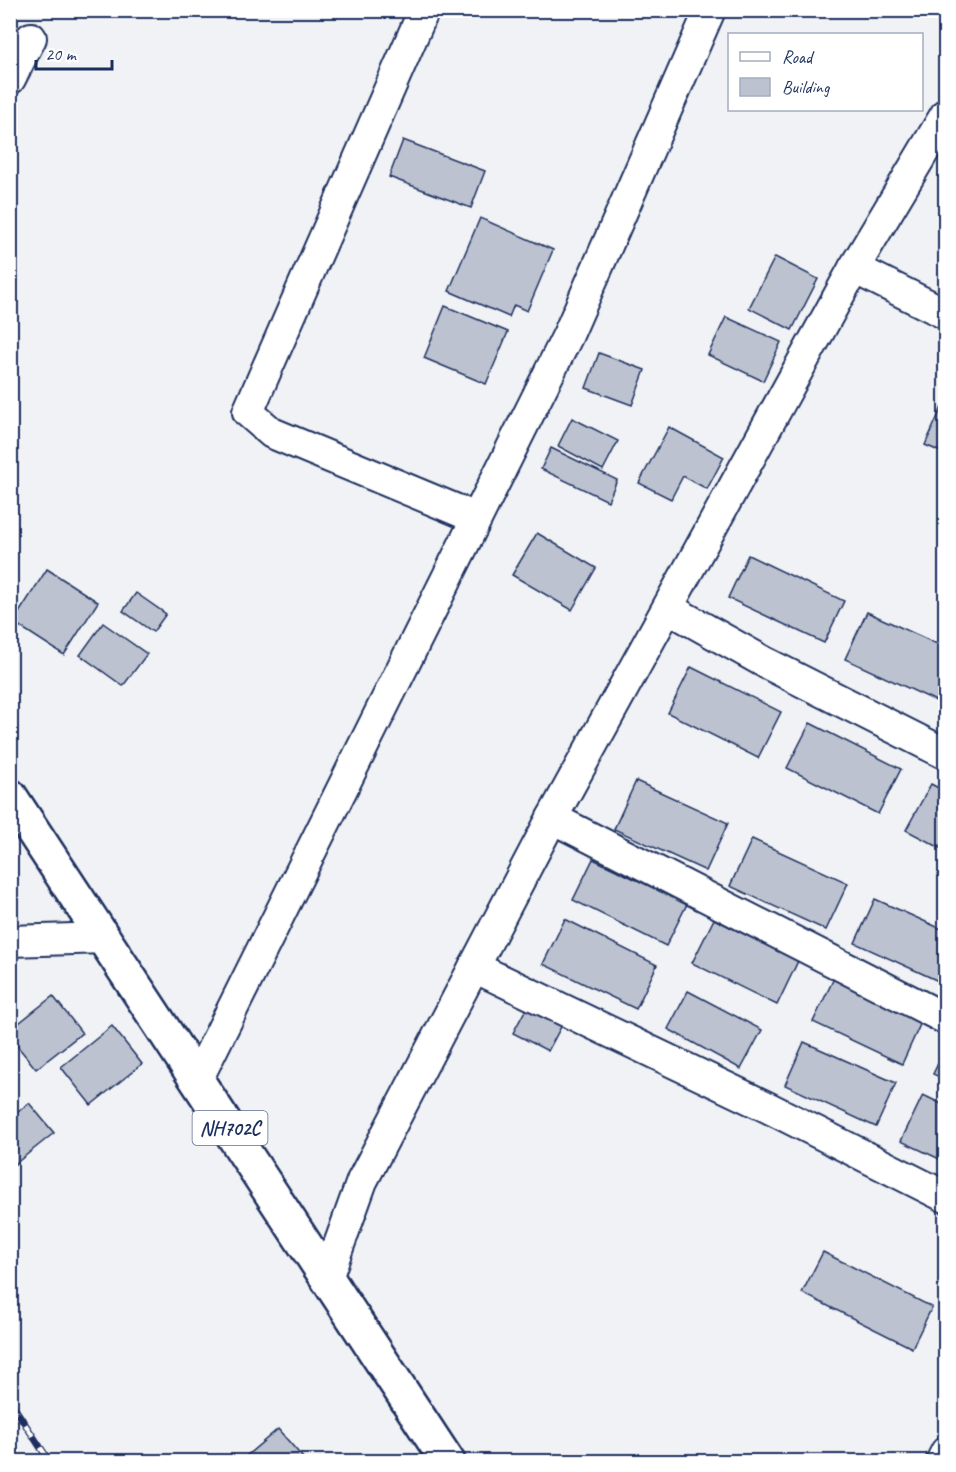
<svg xmlns="http://www.w3.org/2000/svg" width="956" height="1472" viewBox="0 0 956 1472" font-family="Caveat,sans-serif">
	<style>
		.building { fill: #bcc2d0; stroke: #1b2f5e; stroke-width: 1.5 }
		.lines { fill: none; stroke-linecap: round; stroke-linejoin: round }
		.street-casing { stroke: #1b2f5e; stroke-width: 34 }
		.highway-casing { stroke: #1b2f5e; stroke-width: 38 }
		.street { stroke: #fff; stroke-width: 30 }
		.highway { stroke: #fff; stroke-width: 33 }
		.rail-casing { stroke: #1b2f5e; stroke-width: 7 }
		.rail { stroke: #fff; stroke-width: 4.5; stroke-dasharray: 14; stroke-linecap: butt }
		.labels { text-anchor: middle; stroke-width: 4.5; stroke-linejoin: round; paint-order: stroke }
		.shield { fill: #fff; stroke: #5f6d8e; stroke-width: 1.5 }
		.shield-label { font-size: 20px; font-weight: bold; fill: #1b2f5e }
	</style>
	<rect width="100%" height="100%" fill="#f1f2f5"/>
	<filter id="ink" filterUnits="userSpaceOnUse"><feTurbulence type="fractalNoise" baseFrequency=".0167" numOctaves="2"/><feDisplacementMap in="SourceGraphic" scale="12" xChannelSelector="R" yChannelSelector="G"/><feConvolveMatrix kernelMatrix="1 2 1 2 8 2 1 2 1" color-interpolation-filters="sRGB"/></filter>
	<g filter="url(#ink)">
		<g class="building">
			<polygon points="403,140 485,171 471,208 389,177"/>
			<polygon points="480,218 553,250 527,311 514,305 509,317 449,291"/>
			<polygon points="775,257 818,279 792,330 749,308"/>
			<polygon points="445,306 508,332 486,384 424,358"/>
			<polygon points="726,317 781,342 763,381 708,355"/>
			<polygon points="599,353 645,370 632,405 586,388"/>
			<polygon points="946,398 946,454 925,445"/>
			<polygon points="572,418 618,441 603,470 558,446"/>
			<polygon points="669,427 724,457 707,489 683,476 671,499 639,483"/>
			<polygon points="551,448 617,480 608,501 541,469"/>
			<polygon points="537,533 596,568 572,610 512,575"/>
			<polygon points="748,555 844,601 824,643 728,598"/>
			<polygon points="47,569 98,602 64,655 13,622"/>
			<polygon points="136,593 166,614 153,632 123,611"/>
			<polygon points="867,612 946,648 946,680 936,701 845,659"/>
			<polygon points="103,623 147,654 123,686 80,655"/>
			<polygon points="691,667 781,712 758,758 668,713"/>
			<polygon points="810,723 901,769 878,814 787,768"/>
			<polygon points="636,781 728,823 706,871 614,829"/>
			<polygon points="931,784 946,792 946,851 906,830"/>
			<polygon points="752,839 848,883 826,930 730,886"/>
			<polygon points="593,859 687,904 666,946 573,900"/>
			<polygon points="875,899 946,931 945,984 855,943"/>
			<polygon points="565,919 657,965 636,1009 543,964"/>
			<polygon points="714,919 798,961 777,1005 692,963"/>
			<polygon points="835,976 923,1018 902,1064 813,1022"/>
			<polygon points="688,991 762,1030 741,1069 668,1029"/>
			<polygon points="53,996 82,1033 36,1069 10,1037 10,1030"/>
			<polygon points="528,1005 563,1023 548,1051 513,1033"/>
			<polygon points="112,1026 142,1064 91,1105 61,1067"/>
			<polygon points="804,1042 896,1083 876,1127 785,1085"/>
			<polygon points="946,1047 946,1080 933,1074"/>
			<polygon points="923,1095 946,1106 946,1162 901,1141"/>
			<polygon points="29,1103 54,1133 10,1168 10,1118"/>
			<polygon points="823,1252 932,1307 912,1348 802,1293"/>
			<polygon points="278,1429 304,1459 301,1462 239,1462"/>
		</g>
		<g class="lines">
			<g class="street-casing">
				<g id="street">
					<polyline points="424,10 248,412 272,433 476,518"/>
					<polyline points="10,79 31,38"/>
					<polyline points="854,268 946,314"/>
					<polyline points="668,608 766,663 946,754"/>
					<polyline points="552,818 946,1019"/>
					<polyline points="10,941 105,938"/>
					<polyline points="474,967 767,1107 946,1197"/>
					<polyline points="198,1078 568,335 710,10"/>
					<polyline points="327,1278 362,1181 552,818 854,268 946,114"/>
					<polyline points="941,1462 946,1452"/>
				</g>
			</g>
			<g class="highway-casing">
				<polyline id="highway" points="10,796 448,1462"/>
			</g>
			<use href="#street" class="street"/>
			<use href="#highway" class="highway"/>
			<g class="rail-casing">
				<polyline id="rail" points="10,1401 50,1462"/>
			</g>
			<use href="#rail" class="rail"/>
		</g>
	</g>
	<g class="labels">
		<rect class="shield" x="192.5" y="1111" width="75" height="34" rx="4.5"/>
		<g class="shield-label">
			<text x="230" y="1135">NH702C</text>
		</g>
	</g>
	<rect width="956" height="1472" fill="none" stroke="#fff" stroke-width="36"/>
	<rect x="18" y="18" width="920" height="1436" fill="none" stroke="#1b2f5e" stroke-width="2" filter="url(#ink)"/>
	<rect x="728" y="33" width="195" height="78" fill="#ffffff" stroke="#a4acbf" stroke-width="1.5"/>
	<rect x="740" y="52" width="30" height="9" fill="#ffffff" stroke="#a4acbf" stroke-width="1.5"/>
	<text x="782" y="63" font-size="18" fill="#1b2f5e">Road</text>
	<rect x="740" y="78" width="30" height="18" fill="#bcc2d0" stroke="#a4acbf" stroke-width="1.5"/>
	<text x="782" y="93" font-size="18" fill="#1b2f5e">Building</text>
	<path d="M36 60v9h76v-9" fill="none" stroke="#1b2f5e" stroke-width="3"/>
	<text x="45" y="60" font-size="18" fill="#1b2f5e" stroke="#ffffff" stroke-width="4.5" paint-order="stroke">20 m</text>
</svg>
